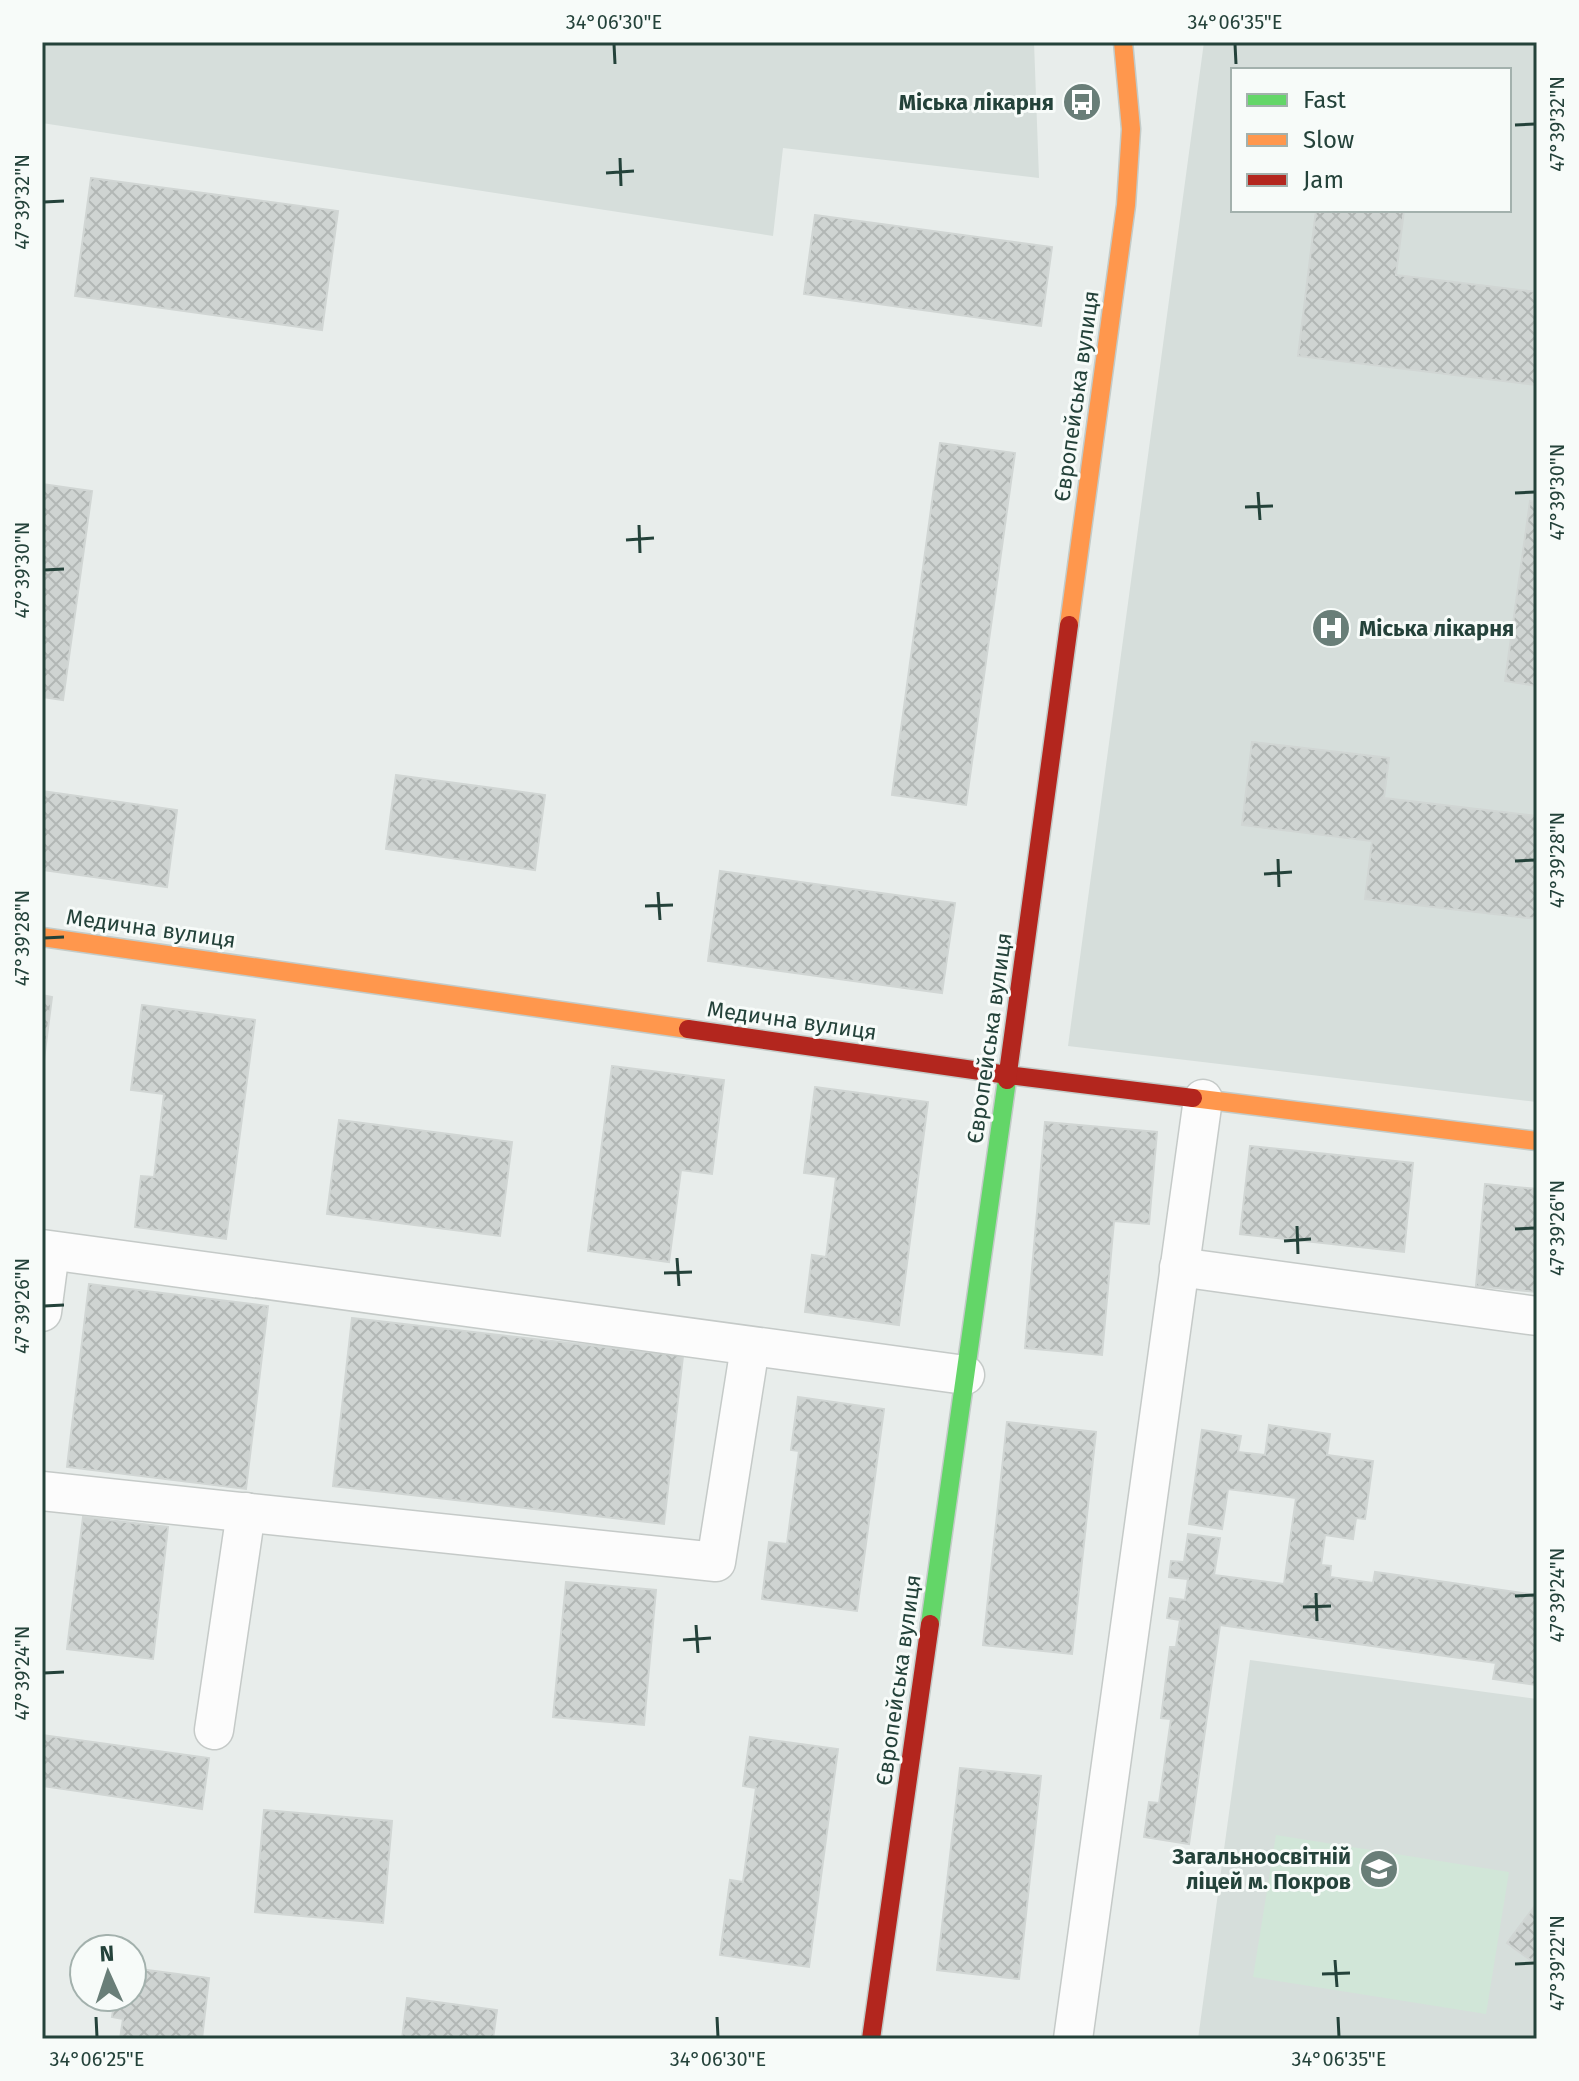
<svg xmlns="http://www.w3.org/2000/svg" width="1579" height="2081" viewBox="0 0 1579 2081" font-family="'Fira Sans',sans-serif">
	<style>
		.built { fill: #d6dedb; fill-rule: evenodd }
		.green { fill: #d1e6d8 }
		.building { fill: url(#building-cross-hatch); stroke: #d1d6d4; stroke-width: 2 }
		.lines { fill: none; stroke-linecap: round; stroke-linejoin: round }
		.street-casing { stroke: #c5cac8; stroke-width: 41 }
		.fast-casing { stroke: #c3cbc8; stroke-width: 21 }
		.slow-casing { stroke: #c3cbc8; stroke-width: 21 }
		.jam-casing { stroke: #c3cbc8; stroke-width: 21 }
		.street { stroke: #fcfcfc; stroke-width: 38 }
		.fast { stroke: #63d668; stroke-width: 18 }
		.slow { stroke: #ff974d; stroke-width: 18 }
		.jam { stroke: #b3261e; stroke-width: 18 }
		.ticks { fill: none; stroke: #24423a; stroke-width: 3 }
		.labels { text-anchor: middle; stroke-width: 6; stroke-linejoin: round; paint-order: stroke }
		.poi-label { font-size: 22px; font-weight: bold; fill: #24423a; stroke: #f7fbf9; text-anchor: end }
		.street-label { font-size: 22px; fill: #24423a; stroke: #f7fbf9 }
		.neatline { fill: none; stroke: #24423a; stroke-width: 3 }
		.ticks-label { font-size: 20px; text-anchor: middle; fill: #24423a }
	</style>
	<defs>
		<pattern id="building-cross-hatch" width="8" height="8" patternUnits="userSpaceOnUse" patternTransform="scale(2)"><rect width="8" height="8" fill="#cfd4d2"/><path d="M0 0l8 8M0 8l8-8" fill="none" stroke="#b2b7b5"/></pattern>
	</defs>
	<rect width="100%" height="100%" fill="#e8edeb"/>
	<g class="built">
		<polygon points="42,42 1034,42 1039,178 783,148 773,236 42,123"/>
		<path d="M1204 42H1537V1102L1068 1046ZM1233 70H1509V210H1233Z"/>
		<polygon points="1250,1660 1537,1699 1537,2039 1198,2039"/>
	</g>
	<polygon class="green" points="1276,1835 1509,1872 1486,2014 1253,1977"/>
	<g class="building">
		<polygon points="91,178 338,211 322,330 75,296"/>
		<polygon points="1316,210 1404,210 1396,275 1537,292 1537,385 1298,356"/>
		<polygon points="815,215 1052,247 1041,326 804,294"/>
		<polygon points="940,443 1015,453 966,805 892,795"/>
		<polygon points="42,484 92,491 63,700 42,697"/>
		<polygon points="1530,501 1537,502 1537,686 1505,681"/>
		<polygon points="1252,742 1389,758 1384,798 1537,816 1537,919 1365,899 1372,841 1242,825"/>
		<polygon points="396,775 545,795 535,870 386,849"/>
		<polygon points="42,791 177,810 167,887 42,870"/>
		<polygon points="720,871 955,903 942,993 708,961"/>
		<polygon points="42,995 52,997 42,1075"/>
		<polygon points="142,1005 255,1020 226,1239 135,1227 141,1176 154,1177 164,1094 131,1090"/>
		<polygon points="612,1066 724,1080 712,1174 681,1170 669,1262 588,1251"/>
		<polygon points="815,1087 928,1102 899,1325 805,1312 812,1255 826,1257 836,1177 804,1173"/>
		<polygon points="339,1120 512,1142 500,1236 327,1214"/>
		<polygon points="1045,1122 1157,1132 1149,1224 1114,1221 1102,1355 1025,1348"/>
		<polygon points="1250,1146 1413,1163 1404,1252 1240,1234"/>
		<polygon points="1485,1184 1537,1189 1537,1292 1476,1286"/>
		<polygon points="89,1284 268,1306 246,1489 67,1467"/>
		<polygon points="352,1318 683,1356 664,1524 333,1486"/>
		<polygon points="798,1397 884,1409 857,1611 762,1599 769,1542 787,1544 799,1451 791,1450"/>
		<polygon points="1007,1422 1096,1432 1072,1654 983,1645"/>
		<polygon points="1269,1425 1330,1434 1327,1455 1373,1461 1365,1519 1356,1518 1353,1539 1325,1535 1321,1565 1331,1566 1330,1577 1373,1583 1375,1572 1537,1595 1537,1685 1493,1679 1496,1663 1220,1625 1189,1844 1144,1837 1149,1802 1159,1803 1171,1719 1161,1718 1170,1647 1176,1647 1180,1620 1167,1618 1170,1598 1185,1600 1188,1579 1169,1577 1171,1561 1184,1562 1188,1534 1220,1538 1214,1575 1284,1584 1296,1498 1228,1489 1222,1529 1189,1524 1202,1430 1241,1436 1238,1452 1265,1455"/>
		<polygon points="83,1517 168,1527 153,1659 67,1649"/>
		<polygon points="566,1582 656,1590 644,1725 553,1717"/>
		<polygon points="42,1735 209,1758 202,1809 42,1786"/>
		<polygon points="750,1737 838,1749 809,1967 720,1955 730,1880 743,1882 756,1788 743,1786"/>
		<polygon points="960,1768 1041,1776 1019,1979 937,1970"/>
		<polygon points="264,1810 392,1821 383,1923 255,1912"/>
		<polygon points="1537,1903 1537,1963 1536,1964 1507,1943"/>
		<polygon points="132,1968 209,1978 202,2039 120,2039 123,2019 112,2017 115,1997 132,1997"/>
		<polygon points="407,1998 497,2010 493,2039 402,2039"/>
	</g>
	<g class="lines">
		<g class="street-casing">
			<g id="street">
				<polyline points="42,1249 965,1375"/>
				<polyline points="1179,1267 1537,1316"/>
				<polyline points="42,1312 50,1251"/>
				<polyline points="42,1491 716,1562 750,1347"/>
				<polyline points="214,1730 246,1512"/>
				<polyline points="1073,2039 1203,1099"/>
			</g>
		</g>
		<g class="fast-casing">
			<polyline id="fast" points="930,1624 1007,1080"/>
		</g>
		<g class="slow-casing">
			<g id="slow">
				<polyline points="1069,625 1126,205 1131,129 1123,42"/>
				<polyline points="42,937 688,1029"/>
				<polyline points="1193,1098 1537,1141"/>
			</g>
		</g>
		<g class="jam-casing">
			<g id="jam">
				<polyline points="688,1029 1008,1075 1193,1098"/>
				<polyline points="1007,1080 1069,625"/>
				<polyline points="871,2039 930,1624"/>
			</g>
		</g>
		<use href="#street" class="street"/>
		<use href="#fast" class="fast"/>
		<use href="#slow" class="slow"/>
		<use href="#jam" class="jam"/>
	</g>
	<path class="ticks" d="M614 44 615 64M1235 44 1236 64M1515 125 1535 124M620 158 621 186M606 173 634 171M44 202 64 201M1258 492 1260 520M1515 493 1535 492M1245 507 1273 506M639 525 640 553M626 540 654 538M44 570 64 569M1278 859 1279 887M1515 861 1535 860M1264 874 1292 872M658 892 660 920M645 906 673 905M44 938 64 937M1297 1226 1298 1254M1515 1229 1535 1228M1284 1241 1311 1239M677 1258 679 1286M664 1273 692 1272M44 1306 64 1305M1316 1593 1317 1621M1515 1596 1535 1595M1303 1607 1331 1606M696 1625 698 1653M683 1640 711 1638M44 1673 64 1672M1335 1960 1337 1987M1515 1964 1535 1963M1322 1974 1350 1973M96 2017 97 2037M717 2017 718 2037M1338 2017 1339 2037"/>
	<defs>
		<g id="bus-disc" transform="scale(2)"><circle r="9.5" fill="#697e78" stroke="#f7fbf9"/><path d="M-5-6H5V4H4V6H2V4H-2V6H-4V4H-5ZM-3.5-4V0h7V-4ZM-3.5 1.2v1.5H-2V1.2ZM2 1.2v1.5H3.5V1.2Z" fill="#fff"/></g>
		<g id="hospital-disc" transform="scale(2)"><circle r="9.5" fill="#697e78" stroke="#f7fbf9"/><path d="M-5-5h3v3.5h4V-5h3V5h-3V1.5h-4V5h-3Z" fill="#fff"/></g>
		<g id="school-disc" transform="scale(2)"><circle r="9.5" fill="#697e78" stroke="#f7fbf9"/><path d="M0-5L7-2L0 1L-7-2ZM-4 1L0 2.5L4 1V4Q0 6-4 4Z" fill="#fff"/></g>
	</defs>
	<g fill-rule="evenodd">
		<use href="#bus-disc" x="1082" y="102"/>
		<use href="#hospital-disc" x="1331" y="628"/>
		<use href="#school-disc" x="1379" y="1869"/>
	</g>
	<g class="labels">
		<g class="poi-label">
			<text x="1054" y="110">Міська лікарня</text>
			<text x="1359" y="636" text-anchor="start">Мiська лiкарня</text>
			<text x="1351" y="1864">Загальноосвітній<tspan x="1351" dy="25">ліцей м. Покров</tspan></text>
		</g>
		<g class="street-label">
			<text transform="translate(1076 396) rotate(-82)" y="8">Європейська вулиця</text>
			<text transform="translate(151 928) rotate(8)" y="8">Медична вулиця</text>
			<text transform="translate(792 1020) rotate(8)" y="8">Медична вулиця</text>
			<text transform="translate(989 1038) rotate(-82)" y="8">Європейська вулиця</text>
			<text transform="translate(898 1680) rotate(-82)" y="8">Європейська вулиця</text>
		</g>
	</g>
	<rect width="1579" height="2081" fill="none" stroke="#f7fbf9" stroke-width="88"/>
	<rect x="1231" y="68" width="280" height="144" fill="#f7fbf9" stroke="#a3b1ad" stroke-width="2"/>
	<rect x="1247" y="94" width="40" height="12" fill="#63d668" stroke="#a3b1ad" stroke-width="2"/>
	<text x="1303" y="108" font-size="24" fill="#24423a">Fast</text>
	<rect x="1247" y="134" width="40" height="12" fill="#ff974d" stroke="#a3b1ad" stroke-width="2"/>
	<text x="1303" y="148" font-size="24" fill="#24423a">Slow</text>
	<rect x="1247" y="174" width="40" height="12" fill="#b3261e" stroke="#a3b1ad" stroke-width="2"/>
	<text x="1303" y="188" font-size="24" fill="#24423a">Jam</text>
	<g transform="translate(108 1973) rotate(357)"><circle r="38" fill="#f7fbf9" stroke="#a3b1ad" stroke-width="2"/>
	<path d="M0-6L14 30L0 20L-14 30Z" fill="#697e78"/>
	<text y="-12" font-size="22" font-weight="bold" text-anchor="middle" fill="#24423a">N</text>
	</g>
	<rect x="44" y="44" width="1491" height="1993" class="neatline"/>
	<g class="ticks-label">
		<text x="614" y="29">34°06'30"E</text>
		<text x="1235" y="29">34°06'35"E</text>
		<text transform="translate(1557 124) rotate(-90)" y="7">47°39'32"N</text>
		<text transform="translate(22 202) rotate(-90)" y="7">47°39'32"N</text>
		<text transform="translate(1557 492) rotate(-90)" y="7">47°39'30"N</text>
		<text transform="translate(22 570) rotate(-90)" y="7">47°39'30"N</text>
		<text transform="translate(1557 860) rotate(-90)" y="7">47°39'28"N</text>
		<text transform="translate(22 938) rotate(-90)" y="7">47°39'28"N</text>
		<text transform="translate(1557 1228) rotate(-90)" y="7">47°39'26"N</text>
		<text transform="translate(22 1306) rotate(-90)" y="7">47°39'26"N</text>
		<text transform="translate(1557 1595) rotate(-90)" y="7">47°39'24"N</text>
		<text transform="translate(22 1673) rotate(-90)" y="7">47°39'24"N</text>
		<text transform="translate(1557 1963) rotate(-90)" y="7">47°39'22"N</text>
		<text x="97" y="2066">34°06'25"E</text>
		<text x="718" y="2066">34°06'30"E</text>
		<text x="1339" y="2066">34°06'35"E</text>
	</g>
</svg>
